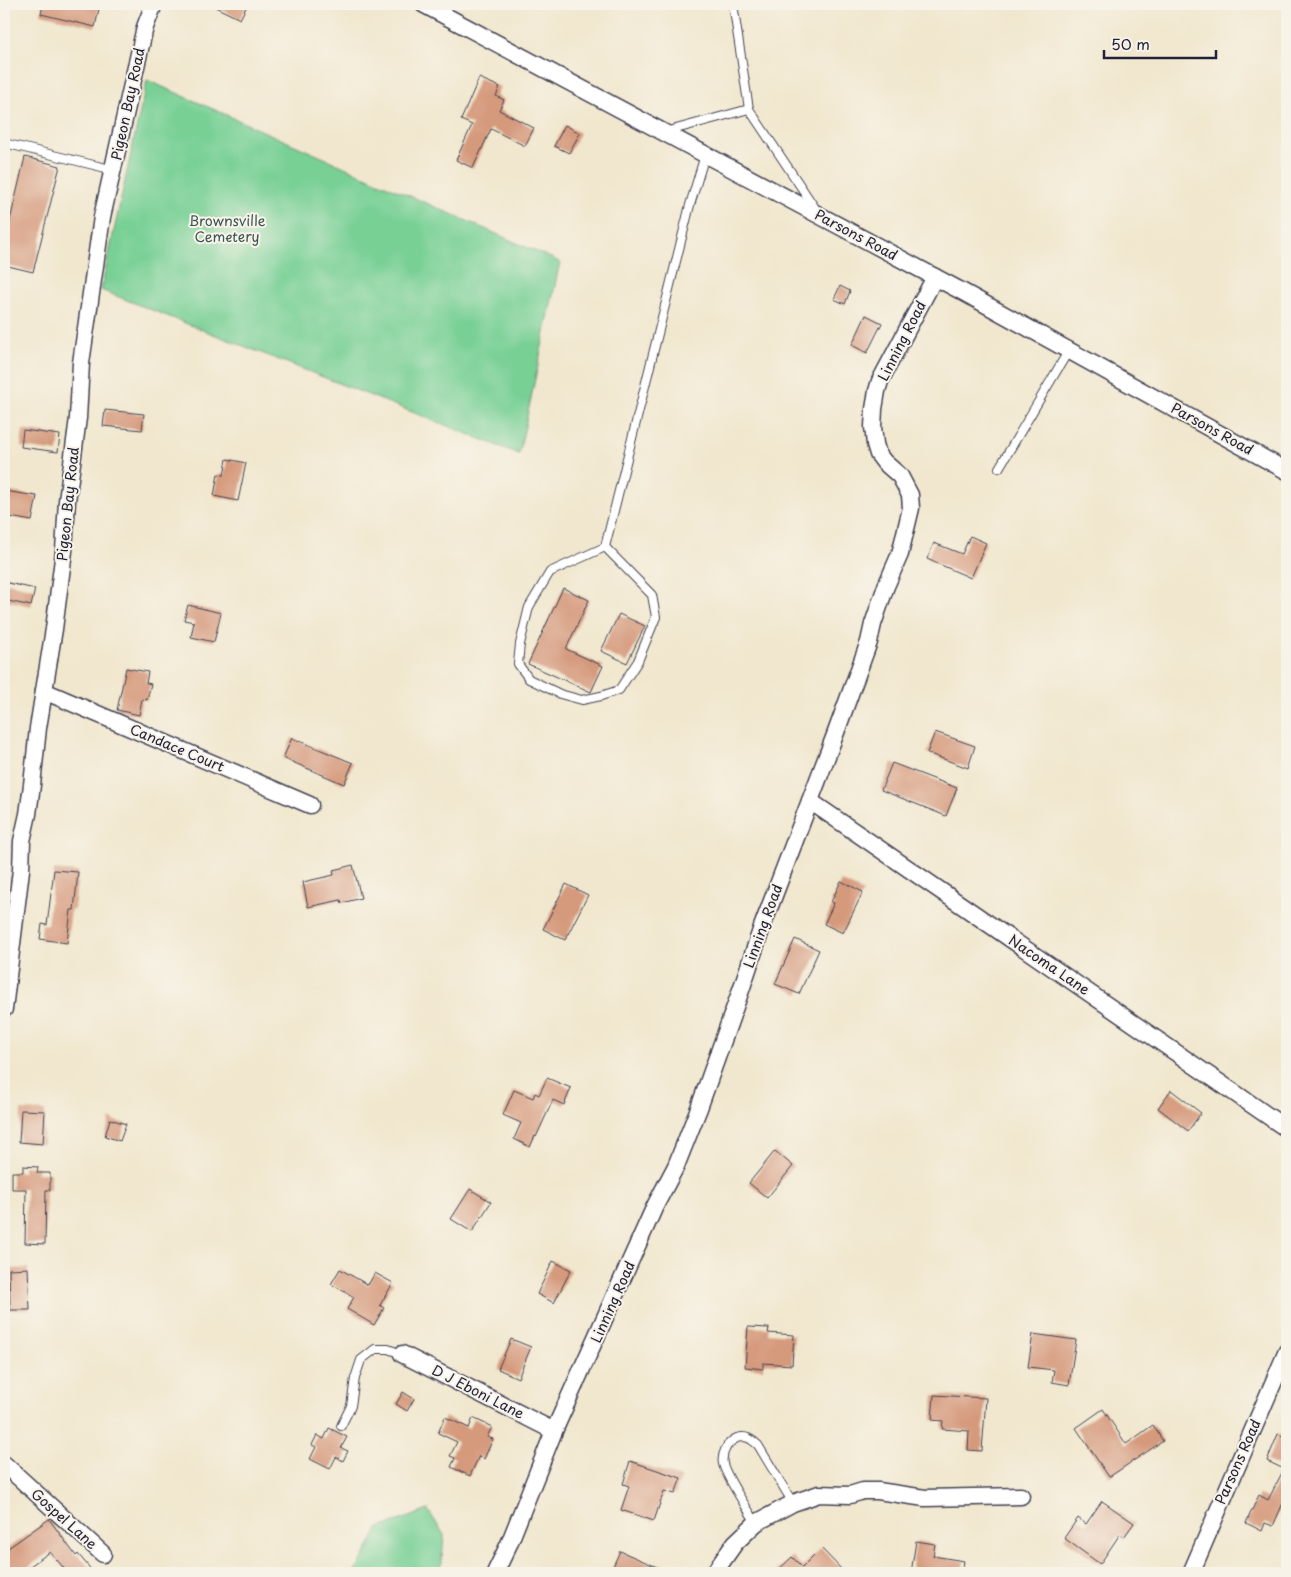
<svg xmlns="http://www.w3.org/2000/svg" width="1291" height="1577" viewBox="0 0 1291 1577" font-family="'Playpen Sans',sans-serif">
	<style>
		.green { fill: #78d095; stroke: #4d7968 }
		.building { fill: #d5997c }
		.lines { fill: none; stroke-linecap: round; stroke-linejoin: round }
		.lane-casing { stroke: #414051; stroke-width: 10 }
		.street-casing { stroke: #414051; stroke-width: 19 }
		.lane { stroke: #fff; stroke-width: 8 }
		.street { stroke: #fff; stroke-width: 16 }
		.labels { text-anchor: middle; stroke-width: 4; stroke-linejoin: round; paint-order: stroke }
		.street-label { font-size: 14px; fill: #22223b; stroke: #f7f3e8 }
		.park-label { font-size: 14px; fill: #3c5656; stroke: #f7f3e8 }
	</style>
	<rect width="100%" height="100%" fill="#f7f3e8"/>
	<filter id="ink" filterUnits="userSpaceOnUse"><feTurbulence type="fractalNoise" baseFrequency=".02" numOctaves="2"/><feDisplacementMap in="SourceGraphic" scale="10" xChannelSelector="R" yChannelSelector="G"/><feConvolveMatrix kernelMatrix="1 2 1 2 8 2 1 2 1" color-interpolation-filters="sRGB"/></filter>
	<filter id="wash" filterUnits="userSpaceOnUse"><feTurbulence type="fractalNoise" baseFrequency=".0096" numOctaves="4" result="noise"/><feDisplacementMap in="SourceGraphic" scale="20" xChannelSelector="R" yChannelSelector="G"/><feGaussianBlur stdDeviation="1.12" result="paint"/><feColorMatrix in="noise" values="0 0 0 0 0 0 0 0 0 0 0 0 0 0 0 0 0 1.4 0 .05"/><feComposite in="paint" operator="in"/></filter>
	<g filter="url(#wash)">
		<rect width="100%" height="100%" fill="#f1e7ce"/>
		<g class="green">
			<polygon points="147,80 560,262 519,454 101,290"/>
			<polygon points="428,1510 444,1535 441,1573 355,1573 379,1528"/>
		</g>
		<g id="blocks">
			<g class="building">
				<polygon points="43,4 100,4 95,27 41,14"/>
				<polygon points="209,4 248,4 240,19"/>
				<polygon points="479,78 500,87 496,96 504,100 499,110 534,128 525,146 491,129 473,168 456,160 472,125 461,120"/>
				<polygon points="565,125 580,133 569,153 554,146"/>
				<polygon points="25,157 60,166 33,272 4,265 4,246"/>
				<polygon points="840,286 850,291 845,304 834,299"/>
				<polygon points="866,315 882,323 867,353 852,345"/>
				<polygon points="105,410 144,414 142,430 103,426"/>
				<polygon points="23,430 60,435 58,452 21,447"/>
				<polygon points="227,459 246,463 238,501 214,496 218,474 224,475"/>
				<polygon points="4,491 37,496 32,521 4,516"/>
				<polygon points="970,536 986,543 971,578 927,559 934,543 962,554"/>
				<polygon points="4,582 35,589 31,606 4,600"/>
				<polygon points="563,588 589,600 566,649 603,666 591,692 528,664"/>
				<polygon points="188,605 221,613 214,642 191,637 194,622 184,620"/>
				<polygon points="619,614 645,626 627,663 601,651"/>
				<polygon points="126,668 148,672 146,683 151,684 147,700 142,699 139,715 117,710"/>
				<polygon points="935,732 975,746 968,768 927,753"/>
				<polygon points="292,738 353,763 344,784 283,758"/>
				<polygon points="892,763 957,788 946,816 881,790"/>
				<polygon points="353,865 361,898 342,903 341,900 308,907 303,882 334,875 333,870"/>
				<polygon points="54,870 78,872 74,910 71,910 67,943 40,939 42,924 47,925"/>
				<polygon points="841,881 863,892 843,933 824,924 834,903 831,902"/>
				<polygon points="566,884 588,895 565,940 543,929"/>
				<polygon points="795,939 819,950 799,994 775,984"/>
				<polygon points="547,1078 571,1088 564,1105 553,1100 536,1137 535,1136 530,1147 514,1139 521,1123 503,1115 514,1090 533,1098 535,1093 539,1095"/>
				<polygon points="1171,1090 1201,1113 1188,1131 1158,1108"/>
				<polygon points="21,1110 45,1111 43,1144 19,1142"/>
				<polygon points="110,1119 126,1124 120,1141 105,1136"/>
				<polygon points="775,1151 793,1166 767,1198 749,1183"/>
				<polygon points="23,1166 38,1167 37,1173 50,1173 50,1190 46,1190 45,1244 25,1243 26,1189 12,1189 12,1172 23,1172"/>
				<polygon points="470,1189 491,1202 472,1232 451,1219"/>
				<polygon points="553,1261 571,1270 554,1303 537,1294"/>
				<polygon points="28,1268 30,1310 10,1310 9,1269"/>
				<polygon points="340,1269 368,1285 375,1273 393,1283 380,1305 384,1308 374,1325 347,1309 354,1297 331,1284"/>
				<polygon points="748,1327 769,1328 768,1333 794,1335 792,1365 763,1363 763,1369 745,1367"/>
				<polygon points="1033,1334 1076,1340 1069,1385 1052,1382 1054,1370 1028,1367"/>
				<polygon points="511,1339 531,1347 518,1378 498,1369"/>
				<polygon points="403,1392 414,1399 407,1411 396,1404"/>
				<polygon points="934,1395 986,1398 982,1451 968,1450 969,1431 942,1429 943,1421 932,1420"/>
				<polygon points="1103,1409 1126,1444 1153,1425 1163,1441 1109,1477 1076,1428"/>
				<polygon points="445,1417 469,1428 473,1418 492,1427 487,1437 493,1439 484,1459 479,1456 470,1476 451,1467 455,1458 450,1456 457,1442 438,1433"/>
				<polygon points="329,1428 347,1437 341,1448 348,1451 343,1461 336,1457 330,1469 310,1459 316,1447 312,1445 317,1435 324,1439"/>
				<polygon points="1278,1434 1287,1438 1287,1494 1273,1526 1265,1523 1262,1531 1246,1523 1259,1495 1268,1500 1284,1469 1267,1461"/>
				<polygon points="630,1461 681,1478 675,1494 664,1491 654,1521 621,1510 629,1486 623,1484"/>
				<polygon points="1102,1501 1134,1523 1124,1537 1120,1534 1100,1564 1064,1538 1078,1518 1086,1524"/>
				<polygon points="49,1519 76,1556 78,1554 94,1573 68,1573 50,1552 20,1573 4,1573 4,1551"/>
				<polygon points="916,1541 935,1544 933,1556 964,1561 962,1573 911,1573"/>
				<polygon points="821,1548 845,1573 775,1573 792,1557 802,1567"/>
				<polygon points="620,1551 671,1573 610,1573"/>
			</g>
		</g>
	</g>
	<g filter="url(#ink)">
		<use href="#blocks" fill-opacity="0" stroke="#414051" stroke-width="1"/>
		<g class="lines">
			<g class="lane-casing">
				<g id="lane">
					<polyline points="733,4 749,109 815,208"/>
					<polyline points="665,132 749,109"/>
					<polyline points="4,143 114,170"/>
					<polyline points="999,468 1069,350"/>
					<polyline points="605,547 652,595 656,617 638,661 619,690 601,696 582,700 560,694 529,679 518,664 520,644 529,607 550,572 605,547 690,205 705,155"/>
					<polyline points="341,1426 351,1406 355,1378 361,1360 375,1349 388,1349 402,1354"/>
					<path d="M756 1523C748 1509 727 1479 723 1464 721 1454 727 1442 737 1438 746 1435 751 1439 758 1445L793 1503"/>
				</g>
			</g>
			<g class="street-casing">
				<g id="street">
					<polyline points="423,4 963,292 1287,471"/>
					<polyline points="44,691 310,805"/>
					<polyline points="810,801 1287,1129"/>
					<polyline points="4,1009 21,870 22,841 28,814 32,785 38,728 54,629 64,551 67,501 78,418 81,363 102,217 145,27 154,4"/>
					<polyline points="402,1354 554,1431"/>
					<polyline points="4,1464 103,1554"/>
					<polyline points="495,1573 509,1544 554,1431 655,1206 676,1166 699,1108 742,987 762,927 835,735 869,642 873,624 886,586 900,554 911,508 910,495 900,476 884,462 878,454 875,444 873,427 874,409 877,391 880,381 935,277"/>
					<polyline points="714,1573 735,1543 756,1523 793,1503 819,1494 850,1495 863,1491 878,1491 925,1498 1021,1496"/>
					<polyline points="1191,1573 1287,1351"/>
				</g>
			</g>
			<use href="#lane" class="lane"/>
			<use href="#street" class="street"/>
		</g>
	</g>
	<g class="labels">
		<g class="street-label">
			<text transform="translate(128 104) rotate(-78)" y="5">Pigeon Bay Road</text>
			<text transform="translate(856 235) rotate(28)" y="5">Parsons Road</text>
			<text transform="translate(902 341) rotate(-63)" y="5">Linning Road</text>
			<text transform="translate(1212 429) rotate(29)" y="5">Parsons Road</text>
			<text transform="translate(68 504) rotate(-84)" y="5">Pigeon Bay Road</text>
			<text transform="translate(177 748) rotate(23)" y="5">Candace Court</text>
			<text transform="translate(763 926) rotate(-70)" y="5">Linning Road</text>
			<text transform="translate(1049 965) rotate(34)" y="5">Nacoma Lane</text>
			<text transform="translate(613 1302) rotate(-66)" y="5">Linning Road</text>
			<text transform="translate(478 1392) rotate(27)" y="5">D J Eboni Lane</text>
			<text transform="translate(1238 1462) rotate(-66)" y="5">Parsons Road</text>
			<text transform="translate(64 1519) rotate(42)" y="5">Gospel Lane</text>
		</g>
		<g class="park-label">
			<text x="227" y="226">Brownsville<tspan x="227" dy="16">Cemetery</tspan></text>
		</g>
	</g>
	<rect width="1291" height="1577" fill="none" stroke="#f7f3e8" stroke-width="20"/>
	<path d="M1104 50v8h112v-8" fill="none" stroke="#22223b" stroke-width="2.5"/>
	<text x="1111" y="50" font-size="15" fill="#22223b" stroke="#f7f3e8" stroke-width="4" paint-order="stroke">50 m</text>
</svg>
